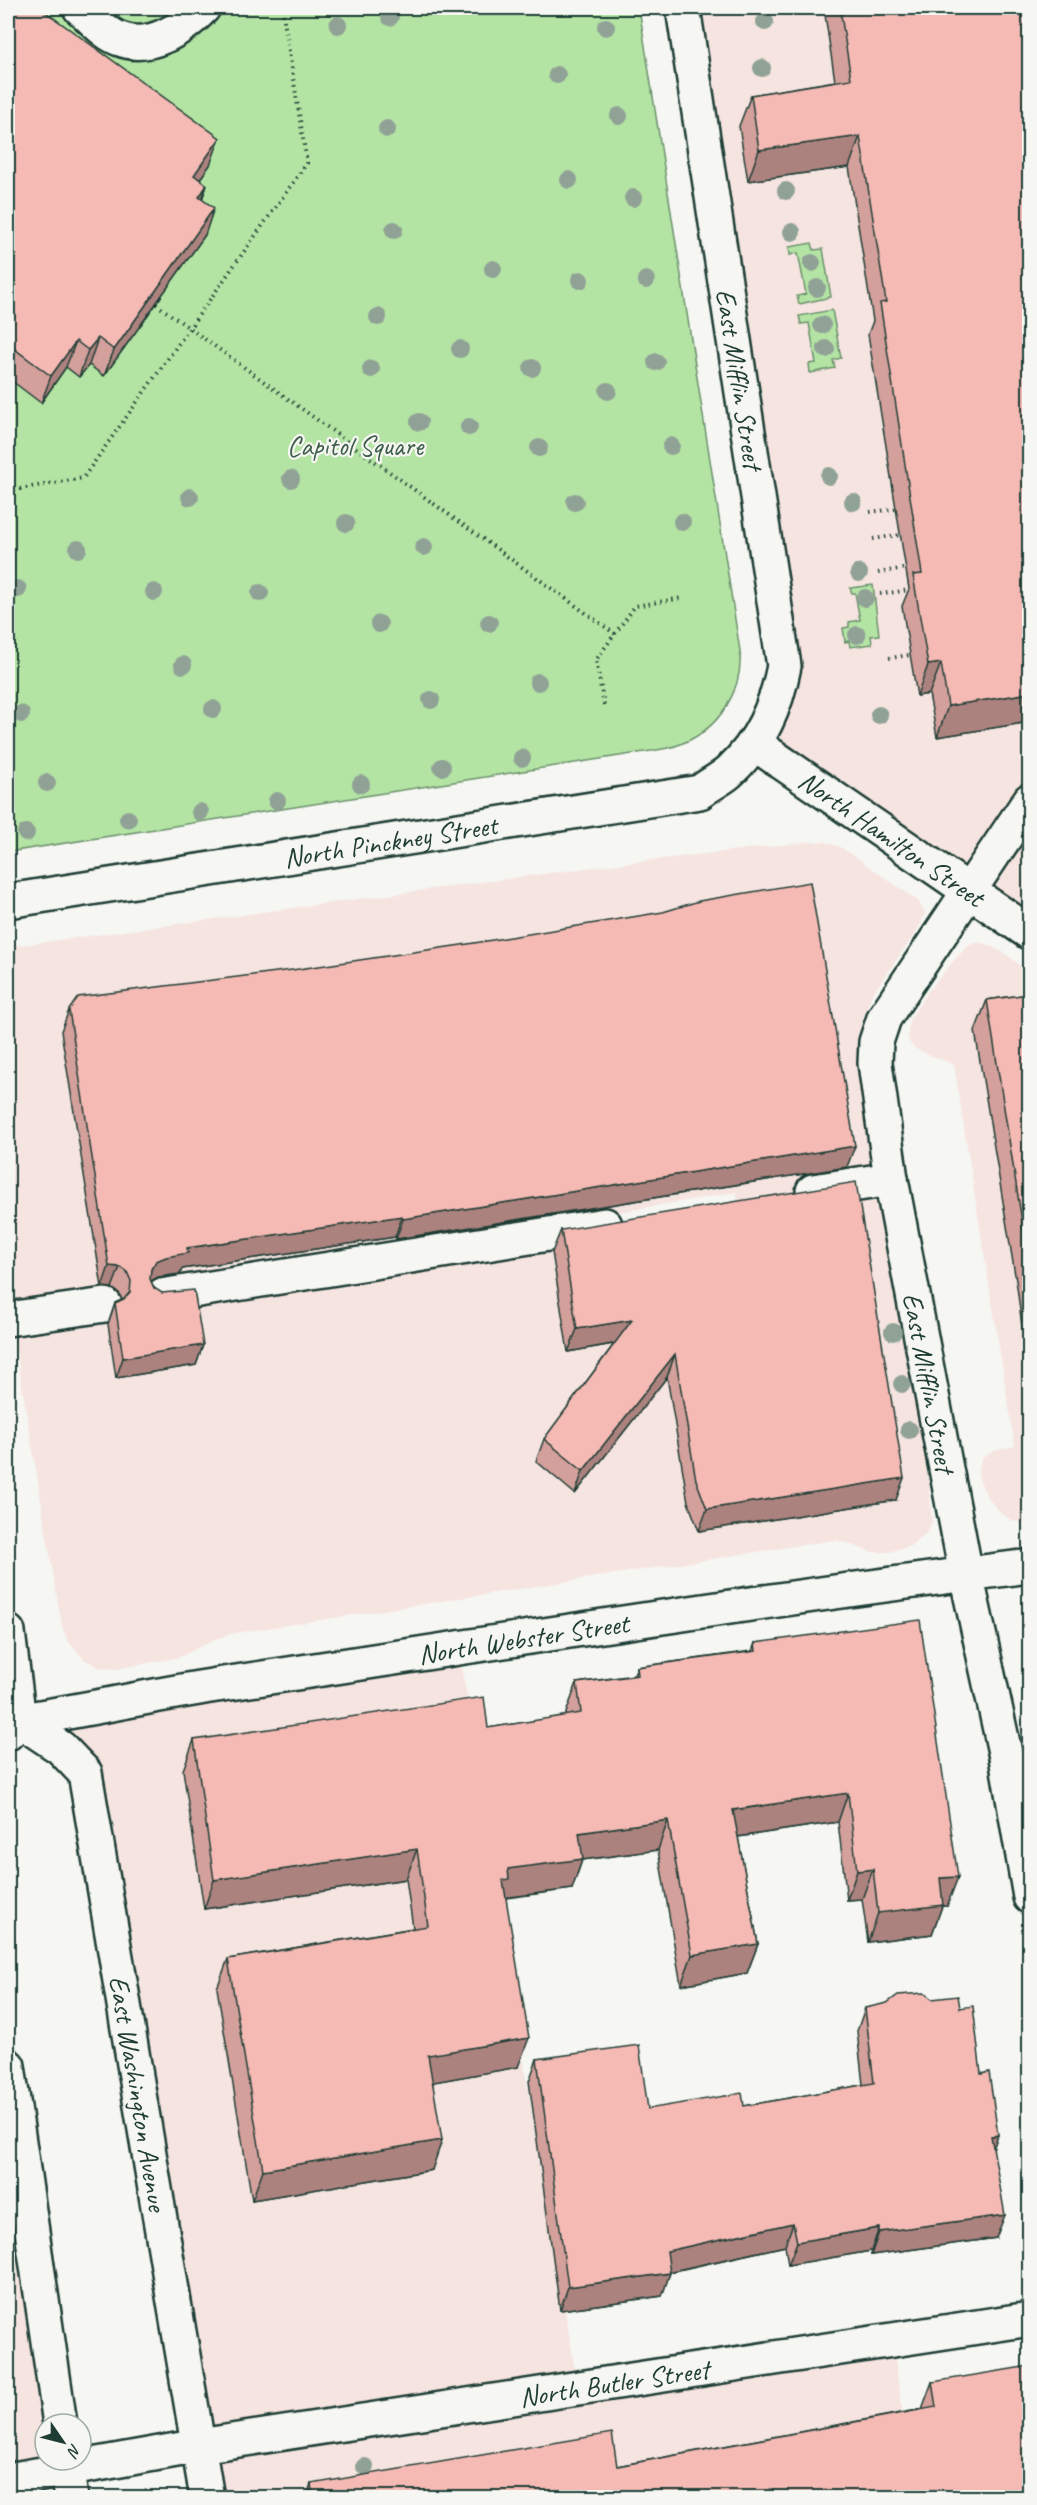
<svg xmlns="http://www.w3.org/2000/svg" width="1037" height="2505" viewBox="0 0 1037 2505" font-family="Caveat,sans-serif">
	<style>
		.built { fill: #f6e4e0; fill-rule: evenodd }
		.green { fill: #b4e4a4; stroke: #6a906c; stroke-width: 1.5 }
		.lines { fill: none; stroke-linecap: round; stroke-linejoin: round }
		.minor-casing { stroke: #1f3d34; stroke-width: 38 }
		.path { stroke: #1f3d34; stroke-width: 4; stroke-dasharray: 1.5 4.5; stroke-linecap: butt }
		.minor { stroke: #f6f6f2; stroke-width: 33 }
		.tree { fill: #90a296 }
		.wall { fill: #d4a09c; stroke: #1f3d34; stroke-width: 1.5 }
		.shaded-wall { fill: #ac827f; stroke: #1f3d34; stroke-width: 1.5 }
		.building { fill: #f6bab5; stroke: #1f3d34; stroke-width: 1.5 }
		.labels { text-anchor: middle; stroke-width: 4.5; stroke-linejoin: round; paint-order: stroke }
		.street-label { font-size: 28px; fill: #1f3d34; stroke: #f6f6f2 }
		.park-label { font-size: 28px; fill: #3d5e4a; stroke: #f6f6f2 }
	</style>
	<rect width="100%" height="100%" fill="#f6f6f2"/>
	<filter id="ink" filterUnits="userSpaceOnUse"><feTurbulence type="fractalNoise" baseFrequency=".0167" numOctaves="2"/><feDisplacementMap in="SourceGraphic" scale="12" xChannelSelector="R" yChannelSelector="G"/><feConvolveMatrix kernelMatrix="1 2 1 2 8 2 1 2 1" color-interpolation-filters="sRGB"/></filter>
	<g filter="url(#ink)">
		<g class="built">
			<polygon points="683,8 1029,8 1029,933 755,744 780,688"/>
			<path d="M808 842H826L844 849 918 901 925 913 919 928 872 994 861 1023V1037L929 1486 932 1522 927 1533 910 1546 889 1552H871L847 1543 834 1540 230 1634 215 1639 180 1657 116 1669 99 1667 84 1659 68 1641 62 1627 8 1301V947L594 867ZM736 1192 743 1221 556 1252 551 1224Z"/>
			<polygon points="975,943 983,943 1003,952 1018,964 1029,981 1029,1523 1027,1523 1013,1521 1002,1514 987,1497 979,1479 978,1470 982,1458 994,1451 1015,1446 954,1065 916,1049 910,1043 908,1037 909,1021 927,993 957,957 968,946"/>
			<polygon points="457,1648 473,1726 498,1908 578,2388 892,2340 915,2497 207,2497 85,1773 19,1720"/>
			<polygon points="8,2066 45,2424 45,2460 8,2480"/>
		</g>
		<g class="green">
			<path d="M8 8H639L740 651C743 690 720 728 683 743 673 748 661 749 651 751L8 852Z"/>
			<polygon points="812,243 814,250 823,249 831,297 799,304 797,296 806,294 798,253 790,255 789,247"/>
			<polygon points="832,310 841,358 833,360 835,368 810,373 809,364 816,363 809,323 801,324 799,316"/>
			<polygon points="873,585 879,635 871,636 872,644 850,647 849,641 845,642 843,628 849,627 849,622 860,620 855,593 852,593 850,588"/>
		</g>
		<g class="lines">
			<g class="minor-casing">
				<g id="minor">
					<path d="M80 8C92 18 105 34 120 39 150 51 184 28 203 8"/>
					<path id="s1" d="M755 744 1030 933"/>
					<path id="s2" d="M1030 800 884 1018 876 1042 875 1063 891 1179 966 1574 1006 1757 1030 1897"/>
					<path id="s3" d="M8 901 700 792C709 784 722 779 730 771 761 742 776 707 784 666L683 8"/>
					<polyline points="813,1191 891,1179"/>
					<polyline points="161,1296 605,1225"/>
					<polyline points="8,1319 105,1305"/>
					<polyline points="8,1632 19,1720 8,1733"/>
					<path id="s4" d="M19 1720 61 1748 85 1773 207 2498"/>
					<path id="s5" d="M8 1722C78 1712 147 1696 217 1685 488 1644 758 1600 1030 1566"/>
					<polyline points="8,2066 60,2424"/>
					<polyline points="65,2460 71,2498"/>
					<path id="s6" d="M8 2480 199 2446 1030 2319"/>
				</g>
			</g>
			<g class="path">
				<polyline points="156,304 615,634"/>
				<polyline points="8,491 83,478 307,163 282,8"/>
				<polyline points="870,512 895,509"/>
				<polyline points="873,539 900,535"/>
				<polyline points="878,573 910,567"/>
				<polyline points="880,594 910,590"/>
				<polyline points="889,658 910,655"/>
				<polyline points="604,705 596,660 635,606 682,598"/>
			</g>
			<use href="#minor" class="minor"/>
		</g>
		<g class="tree">
			<circle cx="390" cy="17" r="9"/>
			<circle cx="765" cy="22" r="9"/>
			<circle cx="338" cy="25" r="9"/>
			<circle cx="606" cy="27" r="9"/>
			<circle cx="762" cy="68" r="9"/>
			<circle cx="557" cy="75" r="9"/>
			<circle cx="619" cy="116" r="9"/>
			<circle cx="387" cy="129" r="9"/>
			<circle cx="569" cy="180" r="9"/>
			<circle cx="786" cy="191" r="9"/>
			<circle cx="633" cy="198" r="9"/>
			<circle cx="394" cy="230" r="9"/>
			<circle cx="792" cy="232" r="9"/>
			<circle cx="812" cy="263" r="9"/>
			<circle cx="493" cy="269" r="9"/>
			<circle cx="580" cy="280" r="9"/>
			<circle cx="646" cy="280" r="9"/>
			<circle cx="817" cy="288" r="9"/>
			<circle cx="378" cy="317" r="9"/>
			<circle cx="822" cy="325" r="9"/>
			<circle cx="460" cy="349" r="9"/>
			<circle cx="826" cy="349" r="9"/>
			<circle cx="656" cy="362" r="9"/>
			<circle cx="532" cy="368" r="9"/>
			<circle cx="371" cy="369" r="9"/>
			<circle cx="608" cy="391" r="9"/>
			<circle cx="419" cy="422" r="9"/>
			<circle cx="469" cy="427" r="9"/>
			<circle cx="671" cy="446" r="9"/>
			<circle cx="539" cy="448" r="9"/>
			<circle cx="829" cy="476" r="9"/>
			<circle cx="291" cy="479" r="9"/>
			<circle cx="190" cy="497" r="9"/>
			<circle cx="575" cy="502" r="9"/>
			<circle cx="853" cy="502" r="9"/>
			<circle cx="682" cy="522" r="9"/>
			<circle cx="346" cy="523" r="9"/>
			<circle cx="424" cy="547" r="9"/>
			<circle cx="78" cy="549" r="9"/>
			<circle cx="859" cy="573" r="9"/>
			<circle cx="18" cy="589" r="9"/>
			<circle cx="154" cy="592" r="9"/>
			<circle cx="260" cy="593" r="9"/>
			<circle cx="865" cy="598" r="9"/>
			<circle cx="489" cy="623" r="9"/>
			<circle cx="379" cy="624" r="9"/>
			<circle cx="857" cy="635" r="9"/>
			<circle cx="183" cy="665" r="9"/>
			<circle cx="538" cy="682" r="9"/>
			<circle cx="431" cy="700" r="9"/>
			<circle cx="213" cy="709" r="9"/>
			<circle cx="21" cy="714" r="9"/>
			<circle cx="879" cy="715" r="9"/>
			<circle cx="522" cy="758" r="9"/>
			<circle cx="442" cy="767" r="9"/>
			<circle cx="47" cy="783" r="9"/>
			<circle cx="361" cy="784" r="9"/>
			<circle cx="277" cy="801" r="9"/>
			<circle cx="200" cy="812" r="9"/>
			<circle cx="128" cy="819" r="9"/>
			<circle cx="26" cy="833" r="9"/>
			<circle cx="893" cy="1332" r="9"/>
			<circle cx="902" cy="1384" r="9"/>
			<circle cx="909" cy="1430" r="9"/>
			<circle cx="365" cy="2467" r="9"/>
		</g>
		<g class="wall">
			<polygon points="8,8 210,165 200,179 207,185 202,199 205,235 104,376 89,365 79,377 66,367 41,403 8,378"/>
			<polygon points="824,8 1029,8 1029,722 937,737 929,694 917,696 902,606 909,589 868,334 873,321 849,167 748,181 739,126 751,95 835,81"/>
			<polygon points="1029,994 1029,1382 1017,1287 975,1031 987,1000"/>
			<polygon points="69,1010 847,1167 396,1239 395,1237 182,1269 180,1274 158,1277 151,1281 154,1288 203,1345 196,1365 116,1378 108,1324 115,1303 122,1300 119,1293 112,1288 102,1287 61,1031"/>
			<polygon points="561,1230 896,1500 699,1531 688,1502 667,1377 575,1494 536,1461 544,1439 614,1344 568,1352 552,1252"/>
			<polygon points="755,1643 947,1906 942,1906 932,1934 868,1942 862,1899 847,1900 838,1822 738,1837 758,1944 747,1973 681,1985 658,1850 582,1860 572,1889 506,1898 518,2067 433,2082 432,2170 252,2200 217,1988 228,1959 413,1928 406,1879 204,1909 183,1770 194,1740 488,1728 566,1716 566,1713 577,1683 634,1675 637,1667 752,1651"/>
			<polygon points="932,1999 960,2008 981,2074 993,2148 996,2238 871,2255 871,2251 788,2265 785,2246 670,2272 662,2296 560,2310 529,2081 537,2059 648,2109 744,2106 863,2085 857,2031 865,2008"/>
			<polygon points="932,2382 1029,2498 306,2498 311,2484 617,2466 922,2409"/>
		</g>
		<g class="shaded-wall">
			<polygon points="860,136 849,167 748,181 759,150"/>
			<polygon points="220,138 210,165 184,201 194,175"/>
			<polygon points="207,185 198,211 199,197"/>
			<polygon points="214,208 205,235 104,376 114,350"/>
			<polygon points="98,338 89,365 79,377 88,350"/>
			<polygon points="76,341 66,367 41,403 51,376"/>
			<polygon points="941,663 929,694 917,696 928,665"/>
			<polygon points="1029,693 1029,722 937,737 948,706"/>
			<polygon points="855,1146 847,1167 396,1239 403,1219"/>
			<polygon points="402,1216 395,1237 182,1269 180,1274 158,1277 149,1282 151,1269 156,1261 187,1248"/>
			<polygon points="109,1266 120,1267 112,1288 102,1287"/>
			<polygon points="632,1320 623,1342 568,1352 577,1329"/>
			<polygon points="203,1345 196,1365 116,1378 123,1358"/>
			<polygon points="675,1354 667,1377 575,1494 583,1471"/>
			<polygon points="904,1478 896,1500 699,1531 707,1509"/>
			<polygon points="848,1793 838,1822 723,1839 733,1810"/>
			<polygon points="668,1820 658,1850 582,1860 572,1889 502,1898 503,1880 508,1869 579,1833"/>
			<polygon points="417,1849 406,1879 204,1909 214,1880"/>
			<polygon points="873,1869 862,1899 847,1900 857,1871"/>
			<polygon points="958,1877 947,1906 942,1906 932,1934 868,1942 878,1913 940,1878"/>
			<polygon points="758,1944 747,1973 681,1985 692,1955"/>
			<polygon points="529,2038 518,2067 417,2085 428,2055"/>
			<polygon points="998,2135 990,2158 991,2136"/>
			<polygon points="442,2140 432,2170 252,2200 263,2170"/>
			<polygon points="1005,2215 996,2238 871,2255 879,2232"/>
			<polygon points="793,2223 785,2246 659,2274 667,2251"/>
			<polygon points="879,2228 871,2251 788,2265 797,2242"/>
			<polygon points="670,2273 662,2296 560,2310 568,2287"/>
		</g>
		<g class="building">
			<polygon points="8,8 40,8 220,138 194,175 207,185 199,197 214,208 114,350 98,338 88,350 76,341 51,376 8,344"/>
			<polygon points="840,8 1029,8 1029,693 948,706 941,663 928,665 913,575 922,574 880,303 886,302 860,136 759,150 751,95 851,79"/>
			<polygon points="810,882 855,1146 403,1219 402,1216 187,1248 188,1253 166,1257 156,1261 151,1269 150,1279 154,1288 162,1293 194,1290 203,1345 123,1358 115,1303 124,1299 130,1292 131,1281 127,1272 120,1267 109,1266 69,1010 78,997 292,970 468,944 663,912 699,901"/>
			<polygon points="1029,994 1029,1266 987,1000"/>
			<polygon points="856,1182 904,1478 707,1509 696,1480 675,1354 583,1471 544,1439 632,1320 577,1329 561,1230"/>
			<polygon points="920,1620 958,1877 940,1878 943,1905 878,1913 873,1869 857,1871 848,1793 733,1810 758,1944 692,1955 668,1820 579,1833 583,1859 508,1869 509,1879 503,1880 529,2038 428,2055 442,2140 263,2170 228,1959 428,1926 417,1849 214,1880 194,1740 484,1697 488,1728 581,1713 577,1683 638,1675 637,1667 756,1651 755,1643"/>
			<polygon points="924,1993 932,1999 958,1996 960,2008 973,2006 981,2074 989,2072 998,2135 991,2136 1005,2215 879,2232 879,2228 797,2242 793,2223 667,2251 670,2273 568,2287 537,2059 639,2045 648,2109 742,2093 744,2106 874,2083 865,2008 887,2003 898,1995"/>
			<polygon points="1029,2366 1029,2498 313,2498 311,2484 612,2433 617,2466 936,2407 932,2382"/>
		</g>
	</g>
	<g class="labels">
		<g class="street-label">
			<text transform="translate(740 379) rotate(81)" y="10">East Mifflin Street</text>
			<text dy="10" stroke="none"><textPath href="#s1" startOffset="166">North Hamilton Street</textPath></text>
			<text dy="10" stroke="none"><textPath href="#s3" startOffset="387">North Pinckney Street</textPath></text>
			<text dy="10" stroke="none"><textPath href="#s2" startOffset="633">East Mifflin Street</textPath></text>
			<text dy="10" stroke="none"><textPath href="#s5" startOffset="522">North Webster Street</textPath></text>
			<text dy="10" stroke="none"><textPath href="#s4" startOffset="410">East Washington Avenue</textPath></text>
			<text dy="10" stroke="none"><textPath href="#s6" startOffset="614">North Butler Street</textPath></text>
		</g>
		<g class="park-label">
			<text x="355" y="455">Capitol Square</text>
		</g>
	</g>
	<rect width="1037" height="2505" fill="none" stroke="#f6f6f2" stroke-width="30"/>
	<rect x="15" y="15" width="1007" height="2475" fill="none" stroke="#1f3d34" stroke-width="2" filter="url(#ink)"/>
	<g transform="translate(63 2442) rotate(125)"><circle r="28" fill="#f6f6f2" stroke="#a0aca6" stroke-width="1.5"/>
	<path d="M0-4.5L10 22L0 15L-10 22Z" fill="#1f3d34"/>
	<text y="-9" font-size="16" font-weight="bold" text-anchor="middle" fill="#1f3d34">N</text>
	</g>
</svg>
